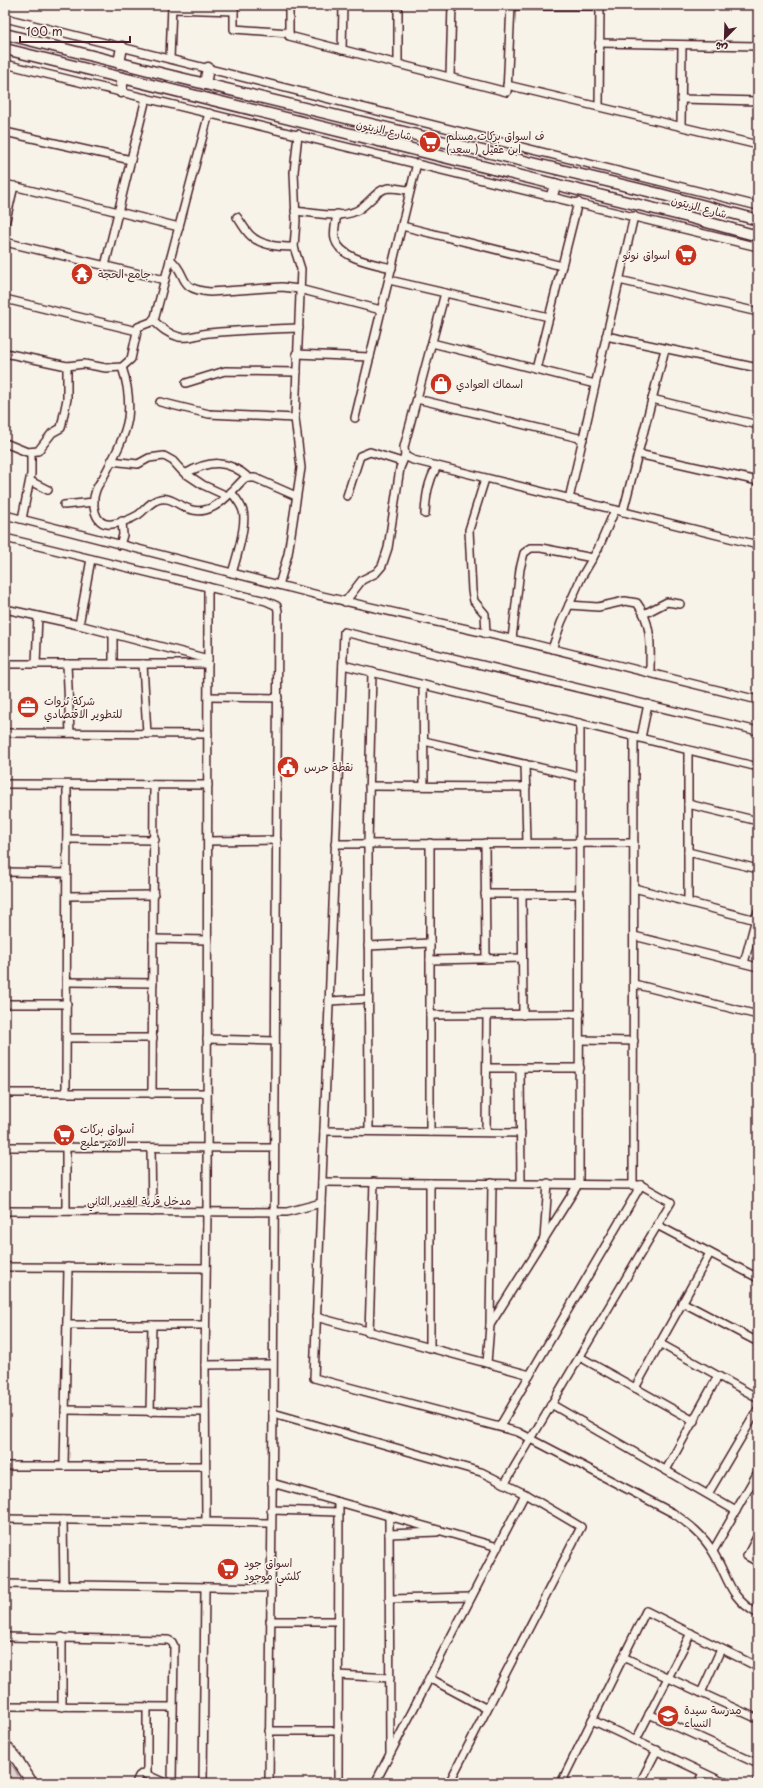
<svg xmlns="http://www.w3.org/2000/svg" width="763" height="1788" viewBox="0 0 763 1788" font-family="'Playpen Sans','Playpen Sans Arabic',sans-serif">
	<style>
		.green { fill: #ded4cc; stroke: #947a7c }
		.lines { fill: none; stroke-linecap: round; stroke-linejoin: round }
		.street-casing { stroke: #4a1f2b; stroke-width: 10 }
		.secondary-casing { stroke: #4a1f2b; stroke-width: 13 }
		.street { stroke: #f7f3e8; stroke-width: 7 }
		.secondary { stroke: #f7f3e8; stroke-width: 10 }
		.labels { text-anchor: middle; stroke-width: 3; stroke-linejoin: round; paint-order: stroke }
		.street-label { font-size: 11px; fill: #4a1f2b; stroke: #f7f3e8 }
		.poi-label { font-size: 11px; fill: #4a1f2b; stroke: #f7f3e8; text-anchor: start }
	</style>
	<rect width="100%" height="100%" fill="#f7f3e8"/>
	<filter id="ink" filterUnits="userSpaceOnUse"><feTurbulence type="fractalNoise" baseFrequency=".025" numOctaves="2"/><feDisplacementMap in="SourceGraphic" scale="8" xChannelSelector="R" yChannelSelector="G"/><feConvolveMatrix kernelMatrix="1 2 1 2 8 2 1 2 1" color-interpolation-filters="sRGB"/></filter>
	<g filter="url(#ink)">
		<polygon class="green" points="5,1758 14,1768 22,1783 5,1783"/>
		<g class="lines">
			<g class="street-casing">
				<g id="street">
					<polyline points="234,5 234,29 289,33"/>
					<polyline points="289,5 289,36 507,92 511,5"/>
					<polyline points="510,6 600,6"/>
					<polyline points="172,9 234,11"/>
					<polyline points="5,18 758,206"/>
					<polyline points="599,43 758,46"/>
					<polyline points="342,50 343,5"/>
					<polyline points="170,59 172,5"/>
					<polyline points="5,64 758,247"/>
					<polyline points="398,64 398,5"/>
					<polyline points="450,77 452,5"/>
					<polyline points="507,85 758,145"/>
					<polyline points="681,99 758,101"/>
					<polyline points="599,106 600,5"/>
					<polyline points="681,126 682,45"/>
					<polyline points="5,132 131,160"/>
					<polyline points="5,184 179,227"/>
					<path d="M295 211C315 213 338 219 356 211 368 206 376 189 389 188 396 188 404 190 410 190"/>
					<path d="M337 214C336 222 333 232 335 239 340 259 375 264 392 268"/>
					<path d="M237 217C241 222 245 230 250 235 261 246 279 247 294 247"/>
					<polyline points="5,224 14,186"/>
					<polyline points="402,226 562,266"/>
					<polyline points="5,242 165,280"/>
					<path d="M170 259C190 276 175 288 210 292L282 287 299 289 381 310"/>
					<polyline points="105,266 146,98"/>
					<polyline points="389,280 549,317"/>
					<polyline points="619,280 758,312"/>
					<polyline points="445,293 404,447 405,456 413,460 758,545"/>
					<polyline points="5,299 137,331"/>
					<path d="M153 320C161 328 168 334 179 337 189 339 198 334 209 333 239 330 269 329 299 328"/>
					<polyline points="606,336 758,368"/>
					<polyline points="432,343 595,384"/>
					<polyline points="5,353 67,366 84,364 106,368 122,367 131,359 138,327 151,322 155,317 209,113"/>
					<polyline points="296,354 370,357"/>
					<path d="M122 367C127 382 130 401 128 418 125 437 114 457 105 474 103 479 98 484 96 490 91 503 94 527 112 524 120 523 131 519 138 515 145 510 149 503 157 500 174 493 183 515 205 510 222 506 233 489 245 478H255L296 496"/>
					<polyline points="536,369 578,202"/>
					<polyline points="186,383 225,371 297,372"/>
					<polyline points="417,399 583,439"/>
					<polyline points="652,399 758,425"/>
					<polyline points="160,402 209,414 295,418"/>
					<polyline points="355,418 417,163"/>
					<polyline points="5,443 27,452 38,451 52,433 61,428 67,399 67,366"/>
					<polyline points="638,454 758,481"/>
					<polyline points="111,461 138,464 149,458 164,456 173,461 182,471 203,485 227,496"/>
					<path d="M185 474C209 460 228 459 249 478"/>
					<polyline points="485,479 469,530 472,591 474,601 485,614 486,634"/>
					<polyline points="30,481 48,490"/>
					<path d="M231 492C235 497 241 504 243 511 247 524 236 560 232 573"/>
					<polyline points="347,496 360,456 370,452 402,462"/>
					<polyline points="569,499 634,216"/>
					<polyline points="64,505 94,502"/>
					<polyline points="623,512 665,349"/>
					<path d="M425 514C426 495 428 482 437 466"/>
					<polyline points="5,515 318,595 533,644 758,700"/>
					<polyline points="22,519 31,474 31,452"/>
					<polyline points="5,538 266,601 277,606 278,611 273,1413 269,1783"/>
					<polyline points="120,545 123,535 122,521"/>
					<polyline points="279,585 288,554 301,468 295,418 301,269 294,247 296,221 294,172 298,134"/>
					<polyline points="345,602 362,580 376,573 382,566 388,548 400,468 405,456"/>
					<path d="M569 605 598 607 625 601 637 603C653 624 650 648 650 673"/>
					<polyline points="5,609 79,625 208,659"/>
					<polyline points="644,614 667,602 680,604"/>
					<polyline points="79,625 91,559"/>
					<polyline points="512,639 520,569 524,553 531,548 541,548 593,558"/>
					<polyline points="552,649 561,623 581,578 598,549 615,510"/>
					<polyline points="5,664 208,664"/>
					<polyline points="36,664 38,616"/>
					<polyline points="67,664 70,733"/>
					<polyline points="113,664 113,635"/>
					<polyline points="143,664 147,734"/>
					<polyline points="343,665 758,767"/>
					<polyline points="423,685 424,786"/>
					<polyline points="208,697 278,698"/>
					<path d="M758 731 344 632 314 1378 518 1432 673 1513C689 1524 703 1535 713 1552 729 1578 728 1597 758 1614"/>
					<polyline points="5,733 208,734"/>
					<polyline points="641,738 648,704"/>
					<polyline points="424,741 580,777"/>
					<polyline points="688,750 688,902"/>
					<polyline points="525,764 527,843"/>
					<polyline points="5,784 208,785"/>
					<polyline points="369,786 526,787"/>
					<polyline points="688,804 758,821"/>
					<polyline points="67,839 155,840"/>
					<polyline points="208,841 277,840"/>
					<polyline points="485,843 486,959"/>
					<polyline points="335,844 634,843"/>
					<polyline points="688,852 758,869"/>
					<polyline points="5,872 67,873"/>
					<polyline points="634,888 756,920"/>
					<polyline points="485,894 580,894"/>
					<polyline points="522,894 523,1015"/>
					<polyline points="67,896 154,895"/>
					<polyline points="634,936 758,967"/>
					<polyline points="153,939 208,940"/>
					<polyline points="368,946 430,943"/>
					<polyline points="430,960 522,958"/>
					<polyline points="744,963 758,911"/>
					<polyline points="67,982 153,983"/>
					<polyline points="634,984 758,1015"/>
					<polyline points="329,1001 368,999"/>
					<polyline points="5,1004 67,1004"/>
					<polyline points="430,1015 580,1014"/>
					<polyline points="67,1038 153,1038"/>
					<polyline points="207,1039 275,1041"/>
					<polyline points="580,1040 634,1041"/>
					<polyline points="487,1068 580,1068"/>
					<polyline points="520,1068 521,1183"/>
					<polyline points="5,1093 207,1093"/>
					<polyline points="66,1093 67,785"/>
					<polyline points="152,1094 154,785"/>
					<polyline points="324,1131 521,1133"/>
					<polyline points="369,1131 368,844 372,672"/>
					<polyline points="430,1132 430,843"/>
					<polyline points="486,1132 487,1015"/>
					<polyline points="5,1147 274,1148"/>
					<polyline points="66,1147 66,1211"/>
					<polyline points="151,1148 152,1212"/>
					<polyline points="322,1182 633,1185 641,1185 671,1202 505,1483"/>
					<polyline points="633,1185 634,737"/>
					<polyline points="5,1211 287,1212 321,1203"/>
					<polyline points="657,1225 758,1278"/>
					<polyline points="544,1239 548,1183"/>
					<polyline points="5,1267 206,1268"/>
					<polyline points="682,1302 758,1342"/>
					<polyline points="316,1317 530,1375"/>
					<polyline points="67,1325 205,1325"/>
					<polyline points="490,1325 492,1183"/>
					<polyline points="369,1332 374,1182"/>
					<polyline points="659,1343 758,1398"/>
					<polyline points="430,1348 430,1183"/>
					<polyline points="580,1357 694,1421"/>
					<polyline points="487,1363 490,1325 579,1183 580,723"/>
					<polyline points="205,1365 272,1364"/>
					<polyline points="635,1388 710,1253"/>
					<polyline points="551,1404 736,1511"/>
					<polyline points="65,1410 205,1412"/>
					<polyline points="150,1412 152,1325"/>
					<polyline points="273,1413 481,1472 525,1494 581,1527 449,1783"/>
					<polyline points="500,1426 641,1185"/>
					<polyline points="5,1466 205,1466"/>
					<polyline points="64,1466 68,1267"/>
					<polyline points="666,1470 718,1376"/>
					<polyline points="272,1483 498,1547"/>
					<polyline points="708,1494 758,1409"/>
					<polyline points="271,1510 338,1512"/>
					<polyline points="389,1516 390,1753"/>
					<polyline points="5,1519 271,1523"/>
					<polyline points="63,1520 64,1585"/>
					<polyline points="206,1521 205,1365 207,1212 208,587"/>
					<polyline points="389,1534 437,1532"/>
					<polyline points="758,1535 747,1556 758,1562"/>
					<polyline points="713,1551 758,1472"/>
					<polyline points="5,1584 270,1588"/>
					<polyline points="390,1599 471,1597"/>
					<polyline points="270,1621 338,1621"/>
					<polyline points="5,1637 168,1640 172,1642 174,1646 172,1783"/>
					<polyline points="62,1637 62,1707"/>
					<polyline points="623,1657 758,1719"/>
					<polyline points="338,1675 390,1678"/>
					<polyline points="429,1678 487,1709"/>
					<polyline points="701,1693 721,1649"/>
					<polyline points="5,1706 172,1707"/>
					<polyline points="147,1707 147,1774"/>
					<polyline points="649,1714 758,1764"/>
					<polyline points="592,1720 725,1783"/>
					<polyline points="269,1731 338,1731"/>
					<polyline points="636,1740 691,1633"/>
					<polyline points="136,1783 139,1776 143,1773 165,1783"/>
					<polyline points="203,1783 205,1587"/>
					<polyline points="338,1783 339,1502"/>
					<polyline points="375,1783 525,1494"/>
					<polyline points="561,1783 646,1611 758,1667"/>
					<polyline points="640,1783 657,1750"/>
					<polyline points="698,1783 703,1773"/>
					<polyline points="756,1783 758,1779"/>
				</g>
			</g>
			<g class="secondary-casing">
				<g id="secondary">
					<polyline points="5,34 164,74 660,194 758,220"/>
					<polyline points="5,49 688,217 758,236"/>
					<polyline points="119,63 122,47"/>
					<polyline points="205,84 208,68"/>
					<polyline points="121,92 123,78"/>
					<polyline points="552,196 555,184"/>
					<polyline points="5,1745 18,1761 32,1783"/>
				</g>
			</g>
			<use href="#street" class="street"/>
			<use href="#secondary" class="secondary"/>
		</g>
	</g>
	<defs>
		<g id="supermarket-disc" transform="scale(1.15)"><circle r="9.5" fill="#c8321e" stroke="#f7f3e8"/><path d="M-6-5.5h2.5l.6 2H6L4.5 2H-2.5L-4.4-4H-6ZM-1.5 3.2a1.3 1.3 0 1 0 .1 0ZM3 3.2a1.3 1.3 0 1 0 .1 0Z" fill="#fff"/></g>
		<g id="temple-disc" transform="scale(1.15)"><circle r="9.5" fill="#c8321e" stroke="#f7f3e8"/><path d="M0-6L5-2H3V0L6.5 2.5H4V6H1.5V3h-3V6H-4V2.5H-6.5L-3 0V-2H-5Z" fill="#fff"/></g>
		<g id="shop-disc" transform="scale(1.15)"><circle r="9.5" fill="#c8321e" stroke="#f7f3e8"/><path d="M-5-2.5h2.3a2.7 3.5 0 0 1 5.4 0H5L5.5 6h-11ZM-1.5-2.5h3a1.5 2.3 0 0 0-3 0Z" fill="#fff"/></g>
		<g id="office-disc" transform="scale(1.15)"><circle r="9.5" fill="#c8321e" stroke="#f7f3e8"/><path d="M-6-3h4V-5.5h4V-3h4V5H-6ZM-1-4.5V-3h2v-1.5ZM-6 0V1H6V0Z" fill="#fff"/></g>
		<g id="civic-disc" transform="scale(1.15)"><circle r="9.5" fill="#c8321e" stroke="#f7f3e8"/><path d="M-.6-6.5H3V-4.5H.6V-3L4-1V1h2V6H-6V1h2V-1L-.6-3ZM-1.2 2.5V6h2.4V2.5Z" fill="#fff"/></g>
		<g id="school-disc" transform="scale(1.15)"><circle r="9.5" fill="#c8321e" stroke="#f7f3e8"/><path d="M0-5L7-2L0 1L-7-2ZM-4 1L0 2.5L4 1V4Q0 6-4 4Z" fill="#fff"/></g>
	</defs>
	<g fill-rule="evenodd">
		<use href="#supermarket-disc" x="430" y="142"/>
		<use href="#supermarket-disc" x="686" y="255"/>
		<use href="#temple-disc" x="82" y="274"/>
		<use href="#shop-disc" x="441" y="384"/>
		<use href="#office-disc" x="28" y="707"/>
		<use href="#civic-disc" x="288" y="767"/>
		<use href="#supermarket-disc" x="64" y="1135"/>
		<use href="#supermarket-disc" x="228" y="1569"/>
		<use href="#school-disc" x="668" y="1716"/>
	</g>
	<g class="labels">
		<g class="street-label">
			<text transform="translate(384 130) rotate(13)" y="4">شارع الزيتون</text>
			<text transform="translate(699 207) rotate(15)" y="4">شارع الزيتون</text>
			<text x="139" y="1205">مدخل قرية الغدير الثاني</text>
		</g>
		<g class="poi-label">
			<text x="446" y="140">ف اسواق بركات مسلم<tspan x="446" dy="13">ابن عقيل ( سعد)</tspan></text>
			<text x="670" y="259" text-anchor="end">اسواق نونو</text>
			<text x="98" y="278">جامع الحجة</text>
			<text x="456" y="388">اسماك العوادي</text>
			<text x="44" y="705">شركة ثروات<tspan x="44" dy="13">للتطوير الاقتصادي</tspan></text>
			<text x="304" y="771">نقطة حرس</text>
			<text x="80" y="1133">أسواق بركات<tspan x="80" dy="13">الامير عليع</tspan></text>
			<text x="244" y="1567">اسواق جود<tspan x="244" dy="13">كلشي موجود</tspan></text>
			<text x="684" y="1714">مدرسة سيدة<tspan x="684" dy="13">النساء</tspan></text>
		</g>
	</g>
	<rect width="763" height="1788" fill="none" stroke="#f7f3e8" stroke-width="20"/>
	<rect x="10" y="10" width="743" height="1768" fill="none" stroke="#4a1f2b" stroke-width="1.5" filter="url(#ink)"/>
	<g transform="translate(725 38) rotate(203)" stroke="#f7f3e8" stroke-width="3" paint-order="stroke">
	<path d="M0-3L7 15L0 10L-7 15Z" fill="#4a1f2b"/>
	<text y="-6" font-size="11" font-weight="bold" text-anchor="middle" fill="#4a1f2b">ش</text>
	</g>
	<path d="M20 36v6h110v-6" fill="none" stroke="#4a1f2b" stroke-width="2"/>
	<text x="26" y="36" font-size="12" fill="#4a1f2b" stroke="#f7f3e8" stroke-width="3" paint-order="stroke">100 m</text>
</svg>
